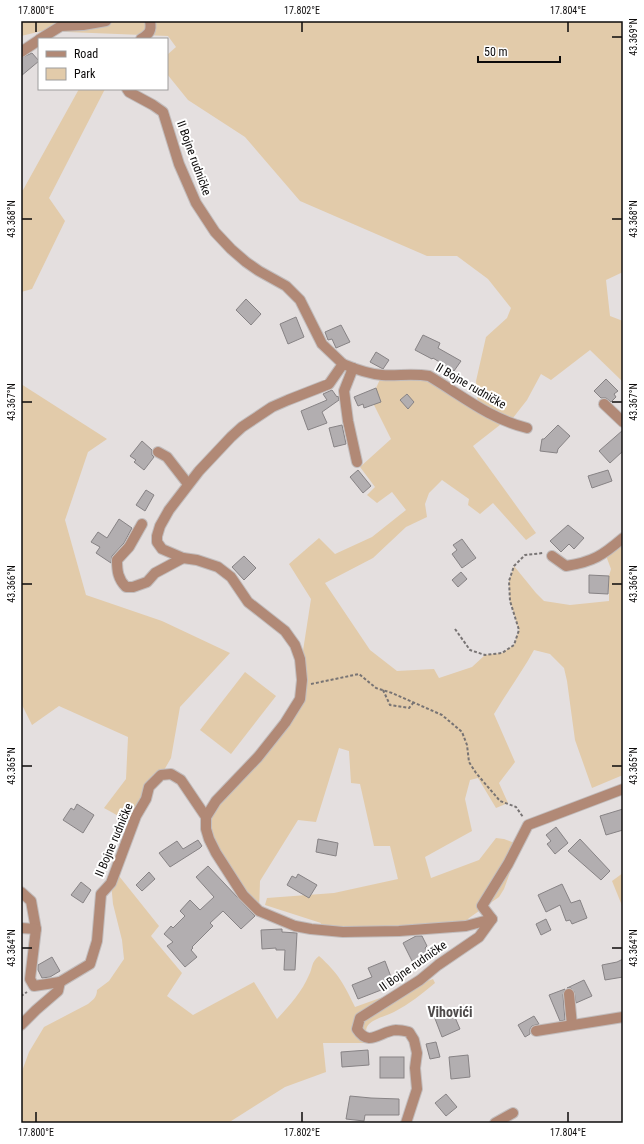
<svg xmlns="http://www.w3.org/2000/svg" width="644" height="1144" viewBox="0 0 644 1144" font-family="'Roboto Condensed',sans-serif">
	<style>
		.green { fill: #e2cbaa }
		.building { fill: #b2aeb0; stroke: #878385 }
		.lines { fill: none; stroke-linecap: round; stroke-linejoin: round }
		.minor-casing { stroke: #c2bdbd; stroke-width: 12 }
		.path { stroke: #787474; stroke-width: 2; stroke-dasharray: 3 2; stroke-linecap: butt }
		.minor { stroke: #b18976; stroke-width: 10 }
		.ticks { fill: none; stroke: #0d0b0b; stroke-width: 1.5 }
		.labels { text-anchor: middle; stroke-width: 4; stroke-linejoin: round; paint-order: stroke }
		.street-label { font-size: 12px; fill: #0d0b0b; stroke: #fff }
		.quarter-label { font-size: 14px; font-weight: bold; fill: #4e4a4a; stroke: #fff }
		.neatline { fill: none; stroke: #0d0b0b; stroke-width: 1.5 }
		.ticks-label { font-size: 10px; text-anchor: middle; fill: #0d0b0b }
	</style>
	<rect width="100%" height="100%" fill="#e4dfdf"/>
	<g class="green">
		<path d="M21 21H623V272L606 280 610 316 623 321V382L590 350 551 380 541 374 527 400 509 423 505 421 473 446 536 533 526 540 493 503 480 514 468 505 469 499 442 480 429 493 425 504 427 517 406 527 373 558 325 583 370 650 397 671 434 669 439 678 472 667 485 655 502 653 514 645 519 630 510 601 509 581 514 566 536 593 544 601 570 605 609 601V576L611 569 605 553 623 538V775L592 788 575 740 567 681 564 668 550 654 534 650C522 672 507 692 494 714L515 762 499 783 508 803 496 808 478 778 470 780 465 799 472 831 425 857 431 878 479 860 496 838 504 839 520 845 504 889 499 897 469 918 459 931H318L321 923 265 905 267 898 334 893 398 879 390 846H374L360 784 351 783 349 751 339 748 316 822 298 820 260 881 259 911 214 855 207 819 294 709 311 599 289 564 319 538 335 554 372 537 406 510 392 492 377 503 367 495 375 487 360 467 391 439 371 399 382 375 419 374 478 406 476 381 486 337 507 318 511 308 488 279 457 256H427L300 201 245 137 188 100 167 74V55L176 47 168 36 42 31 21 36Z"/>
		<polygon points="79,89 105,89 49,198 65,221 32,289 21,292 21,190 23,190"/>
		<polygon points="21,384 107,439 88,452 65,520 86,595 162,621 230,653 180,707 171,758 133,824 104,808 126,779 128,737 59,706 32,725 21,703"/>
		<polygon points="245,672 276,696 231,754 200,730"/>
		<path d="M115 871 159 926 151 936 182 973 167 996 193 1015 254 982 277 1019C289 1006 302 992 309 975 313 967 311 962 319 956 338 973 344 984 355 1007L433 979 435 983C422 994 409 1004 394 1012 387 1016 375 1018 369 1024 365 1028 366 1033 367 1039L373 1043H323L326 1072 285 1087 228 1123H21V1074L29 1052 44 1027 88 1004C93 1000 97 997 97 990L109 981 124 959 122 940 113 904 111 883Z"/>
		<polygon points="623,873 623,908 612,881"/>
	</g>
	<g class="building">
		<polygon points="32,53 39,61 21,76 21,58"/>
		<polygon points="246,299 261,314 251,325 236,310"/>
		<polygon points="296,317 304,337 288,344 280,324"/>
		<polygon points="341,325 350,342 336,348 332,339 328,340 325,332"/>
		<polygon points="423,335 440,343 438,348 461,361 454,371 433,358 432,359 415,350"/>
		<polygon points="376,352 389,360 383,369 370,362"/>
		<polygon points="606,379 618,391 614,394 616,397 611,402 606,398 601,398 594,391"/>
		<polygon points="376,388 381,402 364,408 363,404 358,406 354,397"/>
		<polygon points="332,390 337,397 338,396 339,400 322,412 327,423 308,430 301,411 327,400 323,394"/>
		<polygon points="407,394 414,402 408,409 400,400"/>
		<polygon points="342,425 346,444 334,447 329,428"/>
		<polygon points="558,425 570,436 558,449 557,453 540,451 542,439 544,439"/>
		<polygon points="623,430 623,451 610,463 599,451"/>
		<polygon points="142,441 152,450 152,455 154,457 144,470 134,462 136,460 130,456"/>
		<polygon points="358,470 371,486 363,493 350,477"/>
		<polygon points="608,470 612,481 592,488 588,476"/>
		<polygon points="146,490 154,495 145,511 136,505"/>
		<polygon points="119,519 132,528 124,543 112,556 111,563 96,553 100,547 91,542 98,532 107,538"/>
		<polygon points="568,525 584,538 574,549 569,544 561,552 550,541"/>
		<polygon points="462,539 476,558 462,568 452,554 457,550 453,545"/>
		<polygon points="244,556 256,568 244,580 232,567"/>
		<polygon points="461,572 467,579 458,587 452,580"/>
		<polygon points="589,575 609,576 608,594 589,593"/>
		<polygon points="77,804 94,815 83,833 63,820 71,808 74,810"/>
		<polygon points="623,809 623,830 606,835 600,816"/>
		<polygon points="556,827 568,843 555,854 547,844 551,841 546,835"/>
		<polygon points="318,839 338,843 336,856 316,852"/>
		<polygon points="580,839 610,871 601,880 568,851"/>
		<polygon points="198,840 202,846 200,848 170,867 159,853 177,841 183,849"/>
		<polygon points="208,866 255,916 241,929 223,911 210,923 213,926 192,947 193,948 191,950 197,957 185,967 167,946 173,942 164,934 171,926 173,928 185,916 180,911 190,900 200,910 214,897 196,877"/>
		<polygon points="149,872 155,879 142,891 136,885"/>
		<polygon points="298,874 317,885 309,898 287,885 292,876 296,878"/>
		<polygon points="81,882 91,890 83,903 71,895"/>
		<polygon points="562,884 571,903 580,900 587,918 572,924 570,920 566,921 560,905 546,912 538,895"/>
		<polygon points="546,919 551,930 541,935 536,924"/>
		<polygon points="282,929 282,932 297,933 295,970 284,970 285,950 276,950 276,948 262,949 261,930"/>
		<polygon points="416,936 422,936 427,946 425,948 429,957 414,965 403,943"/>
		<polygon points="52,957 60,971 50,977 42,978 38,970 38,965"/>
		<polygon points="623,959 623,977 605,980 602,965 617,962"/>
		<polygon points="385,961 394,985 358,999 352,985 372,977 368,968"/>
		<polygon points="584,980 592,996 576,1003 574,991 571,988 567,988"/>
		<polygon points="565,989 563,995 565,1020 560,1021 549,995"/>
		<polygon points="451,1008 460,1029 442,1037 434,1016"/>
		<polygon points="534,1016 539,1024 532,1026 530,1029 530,1034 525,1037 518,1025"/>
		<polygon points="436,1042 440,1057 430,1059 426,1044"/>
		<polygon points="368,1050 369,1065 342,1067 341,1052"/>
		<polygon points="468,1055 470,1077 451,1079 449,1057"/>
		<rect x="380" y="1057" width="24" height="21"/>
		<polygon points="446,1094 457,1107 446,1116 435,1103"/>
		<polygon points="350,1096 371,1098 399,1099 399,1115 365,1115 364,1121 346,1119"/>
	</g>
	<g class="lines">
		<g class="minor-casing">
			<g id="minor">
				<polyline points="40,39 61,26 83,25 106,21"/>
				<path d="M141 39C149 34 152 31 150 21"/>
				<polyline points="21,52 39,40"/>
				<polyline points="127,89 129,92 153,105 163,112 179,164 196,203 215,232 231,249 246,262 259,271 286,286 300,300 322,344 343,364"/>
				<polyline points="353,368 344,391 348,421 357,462"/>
				<polyline points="604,404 623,422"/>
				<polyline points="158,452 167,457 188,484"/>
				<path d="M142 524 129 547 117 560C117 571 118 579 126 587H133L147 582 155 573 183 558"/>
				<path d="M552 556 566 566C593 562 603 555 623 538"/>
				<polyline points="21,892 31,901 36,929 30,979 34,986 60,982 90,964 97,941 101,894 111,883 136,816 146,799 149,787 161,775 171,774 181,780 206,817"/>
				<polyline points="492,919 482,906 508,864 528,825 623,789"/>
				<polyline points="21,928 36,929"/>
				<polyline points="569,994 572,1025"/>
				<polyline points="21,1025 36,1010 58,991 60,982"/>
				<polyline points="536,1031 623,1017"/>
				<path d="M406 1123 417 1089 415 1068 417 1053 414 1040 409 1032C405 1031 400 1030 396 1030 380 1031 369 1048 357 1029L360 1018 420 980 438 965 479 937 492 919 466 926 399 931 343 932 311 929 295 926 259 911 243 895 216 853 209 839 206 829V817L216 801 258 757 285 723 300 699 302 680 300 659 295 645 285 631 248 602 231 577 218 567 197 560 183 558 162 549 157 542V536L160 526 169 510 199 471 231 437 242 427 272 407 288 400 329 384 343 364C355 369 369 374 382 375 398 376 413 373 429 376 461 395 490 419 527 428"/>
				<polyline points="495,1123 513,1113"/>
			</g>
		</g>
		<g class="path">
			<polyline points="455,629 470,650 485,655 502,653 514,645 519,630 510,601 509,581 514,566 525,555 543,553"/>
			<polyline points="311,684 359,674 376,688 392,693 442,715 462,732 467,745 469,762 476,773 500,801 516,807 523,817"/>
			<polyline points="383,690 390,705 409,708 414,702"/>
			<polyline points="21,996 27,992"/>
		</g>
		<use href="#minor" class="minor"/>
	</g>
	<path class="ticks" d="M36 22V32M302 22V32M568 22V32M612 37H622M22 219H32M612 219H622M22 402H32M612 402H622M22 584H32M612 584H622M22 766H32M612 766H622M22 948H32M612 948H622M36 1112V1122M302 1112V1122M568 1112V1122"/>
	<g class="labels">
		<g class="street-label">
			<text transform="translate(194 158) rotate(70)" y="4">II Bojne rudničke</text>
			<text transform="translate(471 386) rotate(30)" y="4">II Bojne rudničke</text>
			<text transform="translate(114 840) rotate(-67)" y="4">II Bojne rudničke</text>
			<text transform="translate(413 966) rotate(-35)" y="4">II Bojne rudničke</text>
		</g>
		<g class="quarter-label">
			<text x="450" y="1017">Vihovići</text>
		</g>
	</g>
	<rect width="644" height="1144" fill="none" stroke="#ffffff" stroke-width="44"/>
	<rect x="38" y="38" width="130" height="52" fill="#ffffff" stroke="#9e9d9d"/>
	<rect x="46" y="51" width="20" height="6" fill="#b18976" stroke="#9e9d9d"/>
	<text x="74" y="58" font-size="12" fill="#0d0b0b">Road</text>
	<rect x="46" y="68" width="20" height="12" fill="#e2cbaa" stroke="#9e9d9d"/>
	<text x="74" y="78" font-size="12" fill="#0d0b0b">Park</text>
	<path d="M478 56v6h82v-6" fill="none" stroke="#0d0b0b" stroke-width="2"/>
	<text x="484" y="56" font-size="12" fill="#0d0b0b" stroke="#ffffff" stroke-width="3" paint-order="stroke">50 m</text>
	<rect x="22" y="22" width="600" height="1100" class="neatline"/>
	<g class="ticks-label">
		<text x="36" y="14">17.800°E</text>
		<text x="302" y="14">17.802°E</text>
		<text x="568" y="14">17.804°E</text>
		<text transform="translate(633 37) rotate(-90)" y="4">43.369°N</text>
		<text transform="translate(11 219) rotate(-90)" y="4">43.368°N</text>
		<text transform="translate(633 219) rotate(-90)" y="4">43.368°N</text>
		<text transform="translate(11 402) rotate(-90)" y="4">43.367°N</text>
		<text transform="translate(633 402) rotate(-90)" y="4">43.367°N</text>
		<text transform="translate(11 584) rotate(-90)" y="4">43.366°N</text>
		<text transform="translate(633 584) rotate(-90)" y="4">43.366°N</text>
		<text transform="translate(11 766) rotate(-90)" y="4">43.365°N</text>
		<text transform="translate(633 766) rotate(-90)" y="4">43.365°N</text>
		<text transform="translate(11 948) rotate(-90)" y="4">43.364°N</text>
		<text transform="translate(633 948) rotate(-90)" y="4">43.364°N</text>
		<text x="36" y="1136">17.800°E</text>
		<text x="302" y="1136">17.802°E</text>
		<text x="568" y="1136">17.804°E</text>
	</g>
</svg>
